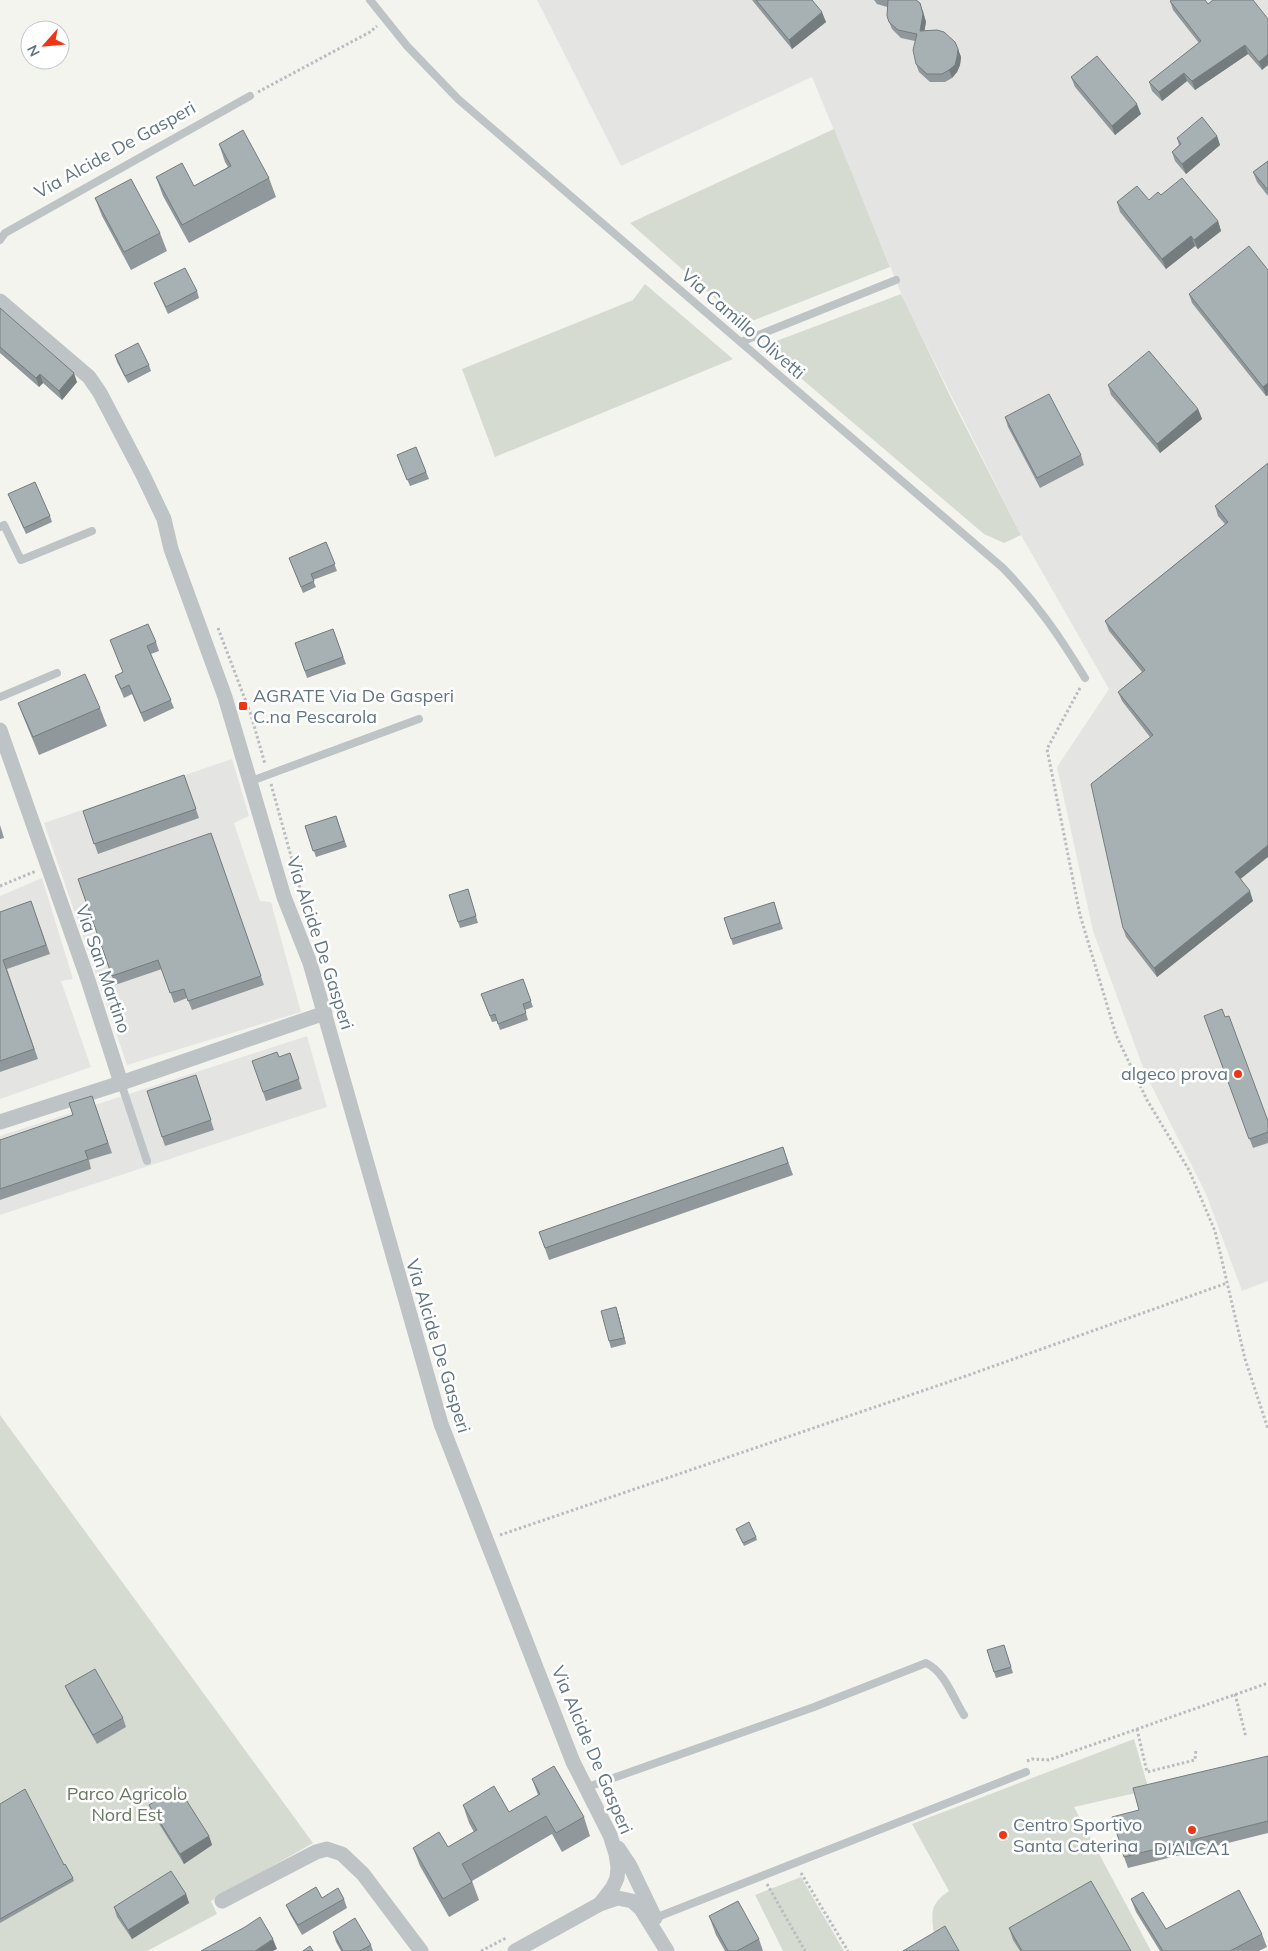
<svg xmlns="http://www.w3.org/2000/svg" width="1268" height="1951" viewBox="0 0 1268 1951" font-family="Mulish,sans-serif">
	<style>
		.built { fill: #e4e5e3 }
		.green { fill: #d5dbd0 }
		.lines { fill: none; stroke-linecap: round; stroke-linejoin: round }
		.path { stroke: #babdbf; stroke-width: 3; stroke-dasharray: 2.5 2.5; stroke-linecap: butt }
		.lane { stroke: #bec4c6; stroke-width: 8 }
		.street { stroke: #bec4c6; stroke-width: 15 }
		.wall { fill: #90989b }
		.shaded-wall { fill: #757c7e }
		.building { fill: #a7b1b4; stroke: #757c7e }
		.poi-dot { fill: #ee3515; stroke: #fff; stroke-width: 2 }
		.labels { text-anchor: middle; stroke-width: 5; stroke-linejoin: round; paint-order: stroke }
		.street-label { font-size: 18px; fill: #617682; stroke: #fff }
		.poi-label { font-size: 18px; fill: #617682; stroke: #fff; text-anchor: start }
		.park-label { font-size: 18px; fill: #677960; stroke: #fff }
	</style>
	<rect width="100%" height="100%" fill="#f4f4ef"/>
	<g class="built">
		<polygon points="537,0 1268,0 1268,1281 1242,1291 1206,1194 1145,1073 1093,931 1057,767 1109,689 1021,535 906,305 812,77 621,166"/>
		<polygon points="232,759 249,816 234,823 260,901 271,902 301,1012 127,1065 44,823"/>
		<polygon points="42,878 73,979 61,981 91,1067 0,1099 0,896"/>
		<polygon points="307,1036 327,1107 0,1215 0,1136"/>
	</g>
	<g class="green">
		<polygon points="834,129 890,267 744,324 630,223"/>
		<polygon points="645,284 733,359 495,457 462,369 633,300"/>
		<polygon points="901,294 954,404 1021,535 1004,543 984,534 763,346"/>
		<polygon points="0,1415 313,1843 211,1901 217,1914 147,1951 0,1951"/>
		<path d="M1134 1739 1149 1790 1074 1807 1151 1951H905L934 1934C931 1912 930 1904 949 1891L912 1824Z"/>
		<polygon points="801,1877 844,1951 783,1951 755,1895"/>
	</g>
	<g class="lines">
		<g class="path">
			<polyline points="258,92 370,32 377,26"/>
			<polyline points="218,628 251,715 265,764"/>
			<polyline points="1080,688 1047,749 1080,915 1116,1035 1147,1100 1189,1170 1215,1231 1245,1359 1268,1429"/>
			<polyline points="271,784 304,903"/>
			<polyline points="0,886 36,871"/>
			<polyline points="500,1535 963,1377 1227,1283"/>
			<polyline points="1235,1694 1246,1737"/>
			<polyline points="1137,1729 1147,1772 1195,1760 1196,1749"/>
			<polyline points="1027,1761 1032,1759 1049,1760 1268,1683"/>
			<polyline points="801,1873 848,1951"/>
			<polyline points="767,1884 805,1951"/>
			<polyline points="481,1951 506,1938"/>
		</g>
		<g class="lane">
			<path d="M370 0 407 46 458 99 1003 568C1037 603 1060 637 1085 678"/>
			<polyline points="0,240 5,233 250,96"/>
			<polyline points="741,342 896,280"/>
			<polyline points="0,527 4,525 21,560 92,531"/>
			<polyline points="0,697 57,673"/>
			<polyline points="251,781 419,719"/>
			<polyline points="121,1083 147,1161"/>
			<path d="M585 1788 814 1707 926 1663C945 1672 953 1698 964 1715"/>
			<polyline points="655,1918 1026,1772"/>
		</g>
		<g class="street">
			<polyline points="0,301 89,377 100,393 143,475 164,519 171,549 225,697 284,897 310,963 441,1424 573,1762 610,1835 616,1854 618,1867 617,1878 613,1887 600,1904"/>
			<polyline points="0,730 87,977 121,1083"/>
			<polyline points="0,1122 121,1083 325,1013"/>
			<polyline points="618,1848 630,1866 655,1918"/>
			<polyline points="222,1901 316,1852 327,1849 342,1854 363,1874 421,1951"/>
			<polyline points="515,1951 600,1904 618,1898 632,1901 641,1909 667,1951"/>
		</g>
	</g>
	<g class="wall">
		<polygon points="752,0 812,0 826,22 792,49"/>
		<polygon points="874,0 916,0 923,11 926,22 924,31 955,42 961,57 960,65 957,72 952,78 945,82 930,82 919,72 916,64 915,41 901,38 892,29 889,22 887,7 877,4"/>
		<polygon points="1253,0 1262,70 1248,54 1195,90 1187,81 1162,101 1152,91 1149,82 1199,43 1173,10 1170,1 1208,4"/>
		<polygon points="1071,77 1141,114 1115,135 1075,87"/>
		<polygon points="1217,136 1220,145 1186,174 1175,161 1172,152 1179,145 1177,138"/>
		<polygon points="219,144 269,178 276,197 189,243 163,196 156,177 194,186 228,167 225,162"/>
		<polygon points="1268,161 1268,196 1257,182 1253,172"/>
		<polygon points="1161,195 1218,221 1221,231 1198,249 1195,246 1166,269 1120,212 1117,202 1149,200"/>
		<polygon points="95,198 160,233 167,251 131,270 102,216"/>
		<polygon points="1268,270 1268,395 1266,396 1192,303 1189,294"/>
		<polygon points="154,283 197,291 199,298 168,314"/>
		<polygon points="0,308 77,382 62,400 43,383 39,387 0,353"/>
		<polygon points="115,355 149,365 151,371 128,383 117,362"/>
		<polygon points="1108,385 1198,409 1202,419 1160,453 1111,395"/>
		<polygon points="1005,417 1081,455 1084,465 1040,488 1008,427"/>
		<polygon points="416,447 429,479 410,486 397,455"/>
		<polygon points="1268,463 1241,879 1253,901 1157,977 1126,937 1123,928 1150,737 1122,701 1118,692 1142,672 1109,631 1105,621 1225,524 1218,516 1215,506"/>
		<polygon points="8,494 50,516 52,522 26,534"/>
		<polygon points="326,542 337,571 313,580 316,587 303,593 289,558"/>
		<polygon points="333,629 346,664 307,678 295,643"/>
		<polygon points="110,640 156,642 159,651 151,654 174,708 144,722 132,694 124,698 118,684 115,676 123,672"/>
		<polygon points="18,703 100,708 107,726 39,755 25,721"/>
		<polygon points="184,775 199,818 98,854 83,811"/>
		<polygon points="336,816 347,847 316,857 305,826"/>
		<polygon points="0,825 4,838 0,839"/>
		<polygon points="211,833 264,985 192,1010 187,998 174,1003 162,969 115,985 78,879"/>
		<polygon points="468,889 478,923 460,928 458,922"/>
		<polygon points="31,901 50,954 7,969 38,1059 0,1072 0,912"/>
		<polygon points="774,902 783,929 733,945 724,918"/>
		<polygon points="523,979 533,1007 525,1010 528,1020 500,1030 497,1021 492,1022 481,994"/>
		<polygon points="1204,1016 1268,1121 1268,1143 1253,1148"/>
		<polygon points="290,1053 302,1089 266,1101 252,1061 279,1057"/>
		<polygon points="196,1075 214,1130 165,1146 162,1137"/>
		<polygon points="92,1096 112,1153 89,1160 91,1169 0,1200 0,1140 73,1115"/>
		<polygon points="783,1147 793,1175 549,1260 539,1232"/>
		<polygon points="618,1313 626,1344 611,1348 609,1341"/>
		<polygon points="736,1529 756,1537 757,1540 744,1546"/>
		<polygon points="1004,1645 1013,1673 996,1678 994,1672"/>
		<polygon points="65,1686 123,1718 126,1727 97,1744 69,1695"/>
		<polygon points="1268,1756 1268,1833 1128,1868 1124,1857 1139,1810"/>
		<polygon points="532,1779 584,1817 590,1836 562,1852 552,1834 472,1881 479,1900 449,1917 420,1866 413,1848 448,1847 474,1832 469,1823 463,1805 509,1812 538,1795"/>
		<polygon points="0,1804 64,1865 73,1878 74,1881 0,1923"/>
		<polygon points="149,1805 209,1836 212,1845 184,1864 153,1814"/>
		<polygon points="186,1894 189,1903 132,1939 117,1917 114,1907"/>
		<polygon points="322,1898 344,1899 347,1908 302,1935 290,1914 286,1905"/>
		<polygon points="1131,1899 1166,1929 1262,1934 1267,1947 1259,1951 1160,1951 1136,1912"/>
		<polygon points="709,1916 759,1939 763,1951 725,1951 716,1935"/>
		<polygon points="1009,1928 1131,1951 1020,1951 1013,1940"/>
		<polygon points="333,1932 371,1945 373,1951 341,1951 336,1942"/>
	</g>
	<g class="shaded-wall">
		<polygon points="920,3 926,22 923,39 920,31"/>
		<polygon points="822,12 826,22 792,49 789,40"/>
		<polygon points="1245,45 1248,54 1195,90 1192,81"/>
		<polygon points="958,49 961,57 960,65 957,72 952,78 949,70"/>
		<polygon points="1268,54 1268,65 1262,70 1259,62"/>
		<polygon points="1184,73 1187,81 1162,101 1159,92"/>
		<polygon points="1137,104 1141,114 1115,135 1112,126"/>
		<polygon points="1217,136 1220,145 1186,174 1182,164"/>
		<polygon points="1218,221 1221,231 1198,249 1194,240"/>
		<polygon points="1191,236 1195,246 1166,269 1162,259"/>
		<polygon points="74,373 77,382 62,400 59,391"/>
		<polygon points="40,374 43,383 39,387 36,378"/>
		<polygon points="1268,383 1268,395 1266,396 1263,387"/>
		<polygon points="1198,409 1202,419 1160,453 1157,444"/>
		<polygon points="1268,845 1268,857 1238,881 1235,872"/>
		<polygon points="1250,891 1253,901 1157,977 1154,968"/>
		<polygon points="616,1307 618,1313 626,1344 624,1338"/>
		<polygon points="209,1836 212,1845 184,1864 180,1854"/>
		<polygon points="186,1894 189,1903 132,1939 128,1930"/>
		<polygon points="273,1939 277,1949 273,1951 255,1951"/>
	</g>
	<g class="building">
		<polygon points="756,0 812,0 822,12 789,40"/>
		<polygon points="888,0 916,0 920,3 923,14 920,31 937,30 944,32 955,42 958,49 957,57 955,65 949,70 942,74 927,74 916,64 913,50 917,34 898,30 889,22 887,16"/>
		<polygon points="1172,0 1205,0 1208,4 1213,0 1253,0 1268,19 1268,54 1259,62 1245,45 1192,81 1184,73 1159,92 1149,82 1201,41 1170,1"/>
		<polygon points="1097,56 1137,104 1112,126 1071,77"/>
		<polygon points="1202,117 1217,136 1182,164 1172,152 1181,144 1177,138"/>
		<polygon points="243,130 269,178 182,225 156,177 182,163 194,186 231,166 219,144"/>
		<polygon points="1268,161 1268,190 1253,172"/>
		<polygon points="1182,178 1218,221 1194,240 1191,236 1162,259 1117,202 1137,186 1149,200 1158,192 1161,195"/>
		<polygon points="131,179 160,233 124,252 95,198"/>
		<polygon points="1249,246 1268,270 1268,383 1263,387 1189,294"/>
		<polygon points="185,268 197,291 166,307 154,283"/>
		<polygon points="0,308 74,373 59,391 40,374 36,378 0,347"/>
		<polygon points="138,343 149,365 125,376 115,355"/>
		<polygon points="1149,351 1198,409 1157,444 1108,385"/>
		<polygon points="1049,394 1081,455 1037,478 1005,417"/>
		<polygon points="416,447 426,472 407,480 397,455"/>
		<polygon points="1268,463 1268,845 1235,872 1250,891 1154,968 1123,928 1091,784 1153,735 1118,692 1145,670 1105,621 1228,522 1215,506"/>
		<polygon points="35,482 50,516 24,528 8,494"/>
		<polygon points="326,542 335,564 311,574 314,581 301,587 289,558"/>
		<polygon points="148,624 156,642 147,646 171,700 141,713 129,685 121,689 115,676 123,672 110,640"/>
		<polygon points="333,629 343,657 305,671 295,643"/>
		<polygon points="85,674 100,708 33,737 18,703"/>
		<polygon points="184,775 196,809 94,844 83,811"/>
		<polygon points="336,816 344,841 313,851 305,826"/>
		<polygon points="211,833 261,976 188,1001 184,989 170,993 158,960 112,976 78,879"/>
		<polygon points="468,889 476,916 458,922 449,895"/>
		<polygon points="31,901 46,945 3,960 34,1049 0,1061 0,912"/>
		<polygon points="774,902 780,923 731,939 724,918"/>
		<polygon points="523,979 531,1001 523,1004 526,1013 498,1024 495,1014 490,1016 481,994"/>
		<polygon points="1222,1009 1225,1017 1229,1016 1268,1121 1268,1132 1249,1139 1204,1016"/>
		<polygon points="277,1052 279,1057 290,1053 299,1079 263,1092 252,1061"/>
		<polygon points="196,1075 211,1120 162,1137 147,1091"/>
		<polygon points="92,1096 108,1143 85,1151 88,1159 0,1189 0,1140 73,1115 69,1103"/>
		<polygon points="783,1147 788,1163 545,1248 539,1232"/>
		<polygon points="616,1307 624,1338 609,1341 601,1311"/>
		<polygon points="749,1522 756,1537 743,1543 736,1529"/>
		<polygon points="1004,1645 1011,1667 994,1672 987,1650"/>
		<polygon points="95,1669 123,1718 93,1735 65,1686"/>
		<polygon points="1268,1756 1268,1821 1124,1857 1112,1817 1139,1810 1133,1788"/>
		<polygon points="554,1766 584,1817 556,1833 546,1816 462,1864 472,1882 443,1899 413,1848 439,1832 448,1847 477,1830 463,1805 494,1786 509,1812 540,1794 532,1779"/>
		<polygon points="178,1787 209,1836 180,1854 149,1805"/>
		<polygon points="25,1789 64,1865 65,1864 73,1878 0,1919 0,1804"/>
		<polygon points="171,1871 186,1894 128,1930 114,1907"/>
		<polygon points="1091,1881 1131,1951 1022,1951 1009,1928"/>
		<polygon points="316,1887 322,1898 338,1888 344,1899 298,1925 286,1905"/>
		<polygon points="1239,1890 1262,1934 1230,1951 1163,1951 1131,1899 1143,1892 1166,1929"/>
		<polygon points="738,1901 759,1939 737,1951 728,1951 709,1916"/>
		<polygon points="260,1917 273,1939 255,1951 201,1951 245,1927"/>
		<polygon points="355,1918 371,1945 360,1951 343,1951 333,1932"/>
		<polygon points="945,1926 959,1951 903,1951"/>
		<polygon points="310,1946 313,1951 303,1951"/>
	</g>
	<g class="poi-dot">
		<rect x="238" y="701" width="10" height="10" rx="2.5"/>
		<circle cx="1238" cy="1074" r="5"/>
		<circle cx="1192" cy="1830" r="5"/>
		<circle cx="1003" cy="1835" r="5"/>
	</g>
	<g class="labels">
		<g class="street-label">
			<text transform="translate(115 150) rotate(-29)" y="6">Via Alcide De Gasperi</text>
			<text transform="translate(743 324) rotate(41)" y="6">Via Camillo Olivetti</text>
			<text transform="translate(320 943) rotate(72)" y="6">Via Alcide De Gasperi</text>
			<text transform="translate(103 969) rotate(71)" y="6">Via San Martino</text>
			<text transform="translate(438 1346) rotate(73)" y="6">Via Alcide De Gasperi</text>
			<text transform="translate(592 1750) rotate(67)" y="6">Via Alcide De Gasperi</text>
		</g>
		<g class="poi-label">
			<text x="253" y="702">AGRATE Via De Gasperi<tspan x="253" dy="21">C.na Pescarola</tspan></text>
			<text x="1228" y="1080" text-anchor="end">algeco prova</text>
			<text x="1013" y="1831">Centro Sportivo<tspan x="1013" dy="21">Santa Caterina</tspan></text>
			<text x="1192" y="1855" text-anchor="middle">DIALCA1</text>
		</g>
		<g class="park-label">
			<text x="127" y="1800">Parco Agricolo<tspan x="127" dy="21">Nord Est</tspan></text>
		</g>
	</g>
	<g transform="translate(45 45) rotate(243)"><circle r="24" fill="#ffffff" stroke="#c0c8cd"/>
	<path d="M0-4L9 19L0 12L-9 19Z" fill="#ee3515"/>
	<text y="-8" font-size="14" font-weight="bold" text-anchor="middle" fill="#617682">N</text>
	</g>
</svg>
